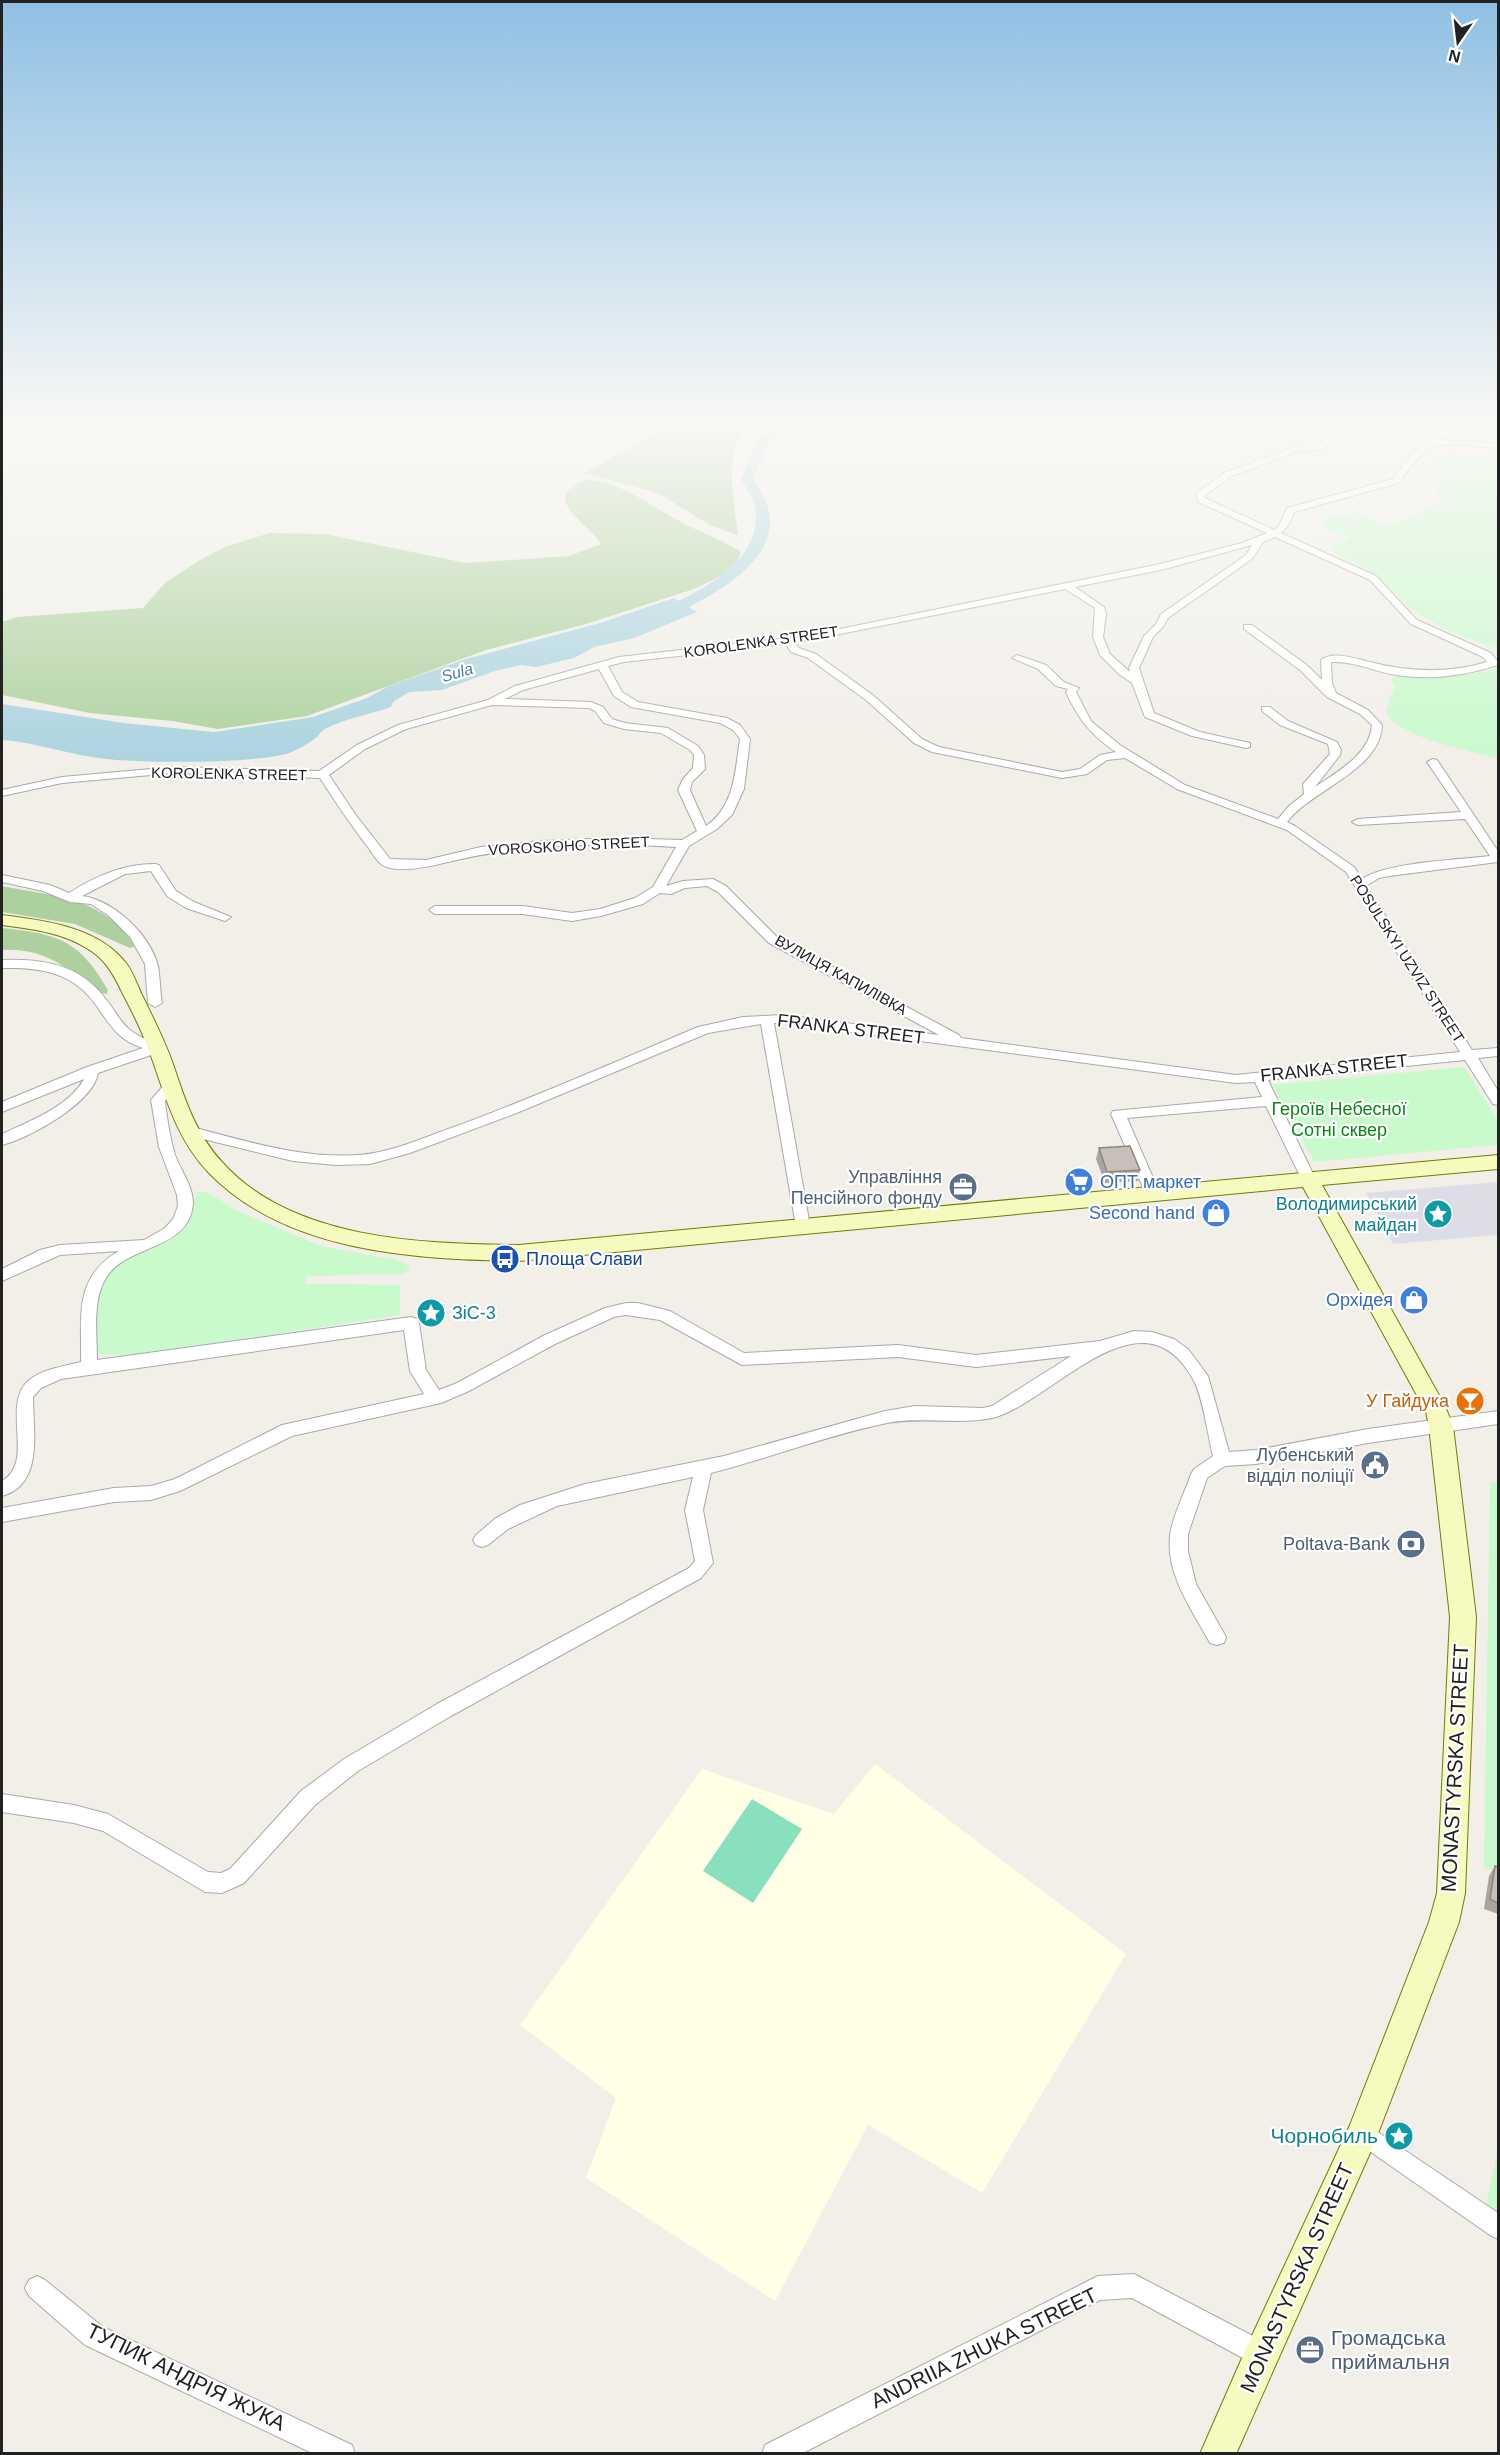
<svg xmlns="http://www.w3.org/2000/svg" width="1500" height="2455" viewBox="0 0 1500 2455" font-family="Helvetica,sans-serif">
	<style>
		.education { fill: #ffffe5 }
		.forest { fill: #add19e }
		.park { fill: #c8facc }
		.pitch { fill: #88e0be }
		.plaza { fill: #dddde8 }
		.water { fill: #aad3df }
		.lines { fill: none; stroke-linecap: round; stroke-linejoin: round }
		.river { fill: #aad3df; fill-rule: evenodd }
		.street-casing { stroke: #a9a9a9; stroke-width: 2 }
		.secondary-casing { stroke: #707d05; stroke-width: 2 }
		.street { fill: #fff; fill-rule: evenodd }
		.secondary { fill: #f7fabf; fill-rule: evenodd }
		.wall { fill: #aba49e }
		.building { fill: #c7bfb8; stroke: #8b8681; stroke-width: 1.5 }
		.labels { text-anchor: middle; stroke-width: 4.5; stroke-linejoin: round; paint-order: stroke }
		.far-street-label { font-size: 15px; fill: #222; stroke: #fff }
		.far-water-label { font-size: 16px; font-style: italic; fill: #4a7aab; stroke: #fff }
		.street-label { font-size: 18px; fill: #222; stroke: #fff }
		.park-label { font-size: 18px; fill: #0c8416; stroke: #fff }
		.service-label { font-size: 18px; fill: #4e5e75; stroke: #fff; text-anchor: end }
		.shop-label { font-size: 18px; fill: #366cbe; stroke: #fff; text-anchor: end }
		.culture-label { font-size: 18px; fill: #0d838f; stroke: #fff; text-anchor: end }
		.transit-label { font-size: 18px; fill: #164399; stroke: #fff; text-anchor: start }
		.food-label { font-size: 18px; fill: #c56008; stroke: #fff; text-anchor: end }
		.near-street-label { font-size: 21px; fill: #222; stroke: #fff }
		.near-culture-label { font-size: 21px; fill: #0d838f; stroke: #fff; text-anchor: end }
		.near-service-label { font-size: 21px; fill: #4e5e75; stroke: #fff; text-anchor: start }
	</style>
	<rect width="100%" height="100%" fill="#f2efe9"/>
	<polygon class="education" points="875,1764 1126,1954 982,2193 868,2125 775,2301 586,2178 616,2098 520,2025 702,1769 834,1814"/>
	<g class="forest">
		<path d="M673 425H749C722 452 734 500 738 535L710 525 658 493 584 473Z"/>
		<path d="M587 480C621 481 654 508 683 523 702 533 723 540 741 552L738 560 723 575 694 589 586 624 486 650 307 716 218 729 172 721 90 713 2 695V622L17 617 143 608 165 583 200 560 227 546 270 533 325 534 466 563 569 556 601 544C588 522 536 497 587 480Z"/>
		<path d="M2 886C55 897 103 896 135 946L130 948 75 924 2 912Z"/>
		<path d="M2 928C57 934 79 939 108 990L107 994 101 993C70 969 43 947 2 950Z"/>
	</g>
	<g class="park">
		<polygon points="1447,454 1484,456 1498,462 1498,649 1454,633 1415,612 1376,575 1332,551 1335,545 1351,538 1322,527 1326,517 1357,512 1387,527 1445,501 1435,493 1447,470 1436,464"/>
		<path d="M1498 667V759C1467 749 1402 740 1386 712L1395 685 1390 679C1422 668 1464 682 1498 667Z"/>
		<polygon points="1464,1067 1498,1120 1498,1145 1314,1162 1273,1085"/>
		<polygon points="197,1192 207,1192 237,1211 321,1246 396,1260 410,1266 405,1274 307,1276 305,1284 400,1285 400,1315 130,1356 99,1354 94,1344 97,1289 117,1265 172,1239 184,1229"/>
		<polygon points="1490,1482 1498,1482 1498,1873 1484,1867"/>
		<polygon points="1498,2150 1498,2213 1486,2205"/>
	</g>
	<polygon class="pitch" points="752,1799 802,1829 753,1903 703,1871"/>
	<polygon class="plaza" points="1498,1182 1498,1235 1393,1244 1366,1193"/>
	<path class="water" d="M674 598 697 612 634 638 594 647 574 658 536 667 520 665 495 671 442 690 409 692 393 702 391 707C369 715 349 717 327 728 322 730 320 734 317 737 310 743 297 750 289 753 257 764 127 764 92 757 61 752 32 742 2 740V704L124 723 214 732 313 717 367 698 389 686 466 659 600 623Z"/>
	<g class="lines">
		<path class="river" d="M772 425H785L769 443 753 479C763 494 771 508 770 526 766 565 718 592 687 608 677 613 664 622 653 619L651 616 653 613C694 594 764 564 755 508 754 497 746 488 741 479L757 442Z"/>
		<g class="street-casing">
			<g id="street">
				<path d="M1344 425H1353L1323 449 1296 452 1232 476 1204 496 1205 498 1274 530 1279 526 1287 508 1393 479 1414 451 1453 425H1462L1440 440 1498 443V448C1445 444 1431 434 1399 483L1294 512 1288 526 1281 533 1376 576 1417 620 1491 653 1498 662V665C1464 676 1426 681 1391 674 1371 670 1352 661 1331 662L1332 683 1336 693 1368 710 1382 725C1381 770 1311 790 1287 822L1295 826 1354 867 1362 879C1387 862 1457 860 1490 856L1465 819 1358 825 1352 822 1358 819 1461 812 1427 762 1433 759 1437 760 1498 851V862L1389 876 1379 878 1366 886 1472 1050 1498 1048V1056L1478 1058 1498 1091V1105L1493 1104 1465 1060 1268 1080 1316 1180 1309 1185 1302 1180 1266 1106 1127 1118 1160 1194 1153 1199 1146 1194 1111 1114 1113 1111 1262 1097 1255 1082 1236 1083 784 1023H774L810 1226 803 1231 796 1226 761 1024 708 1033 519 1112 410 1153 370 1164 336 1165 293 1161 183 1134 181 1131 183 1128 188 1126C243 1140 300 1159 358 1155 391 1153 422 1138 454 1127 536 1097 617 1061 698 1027L743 1017 784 1015 939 1035 769 943 718 892 707 886 685 888 671 894 660 893 643 904 601 916 572 921 523 914H435L429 910 435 906H523L572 913 600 909 635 898 653 887 676 847C601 842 522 844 448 862 432 866 395 875 381 864 376 860 371 851 367 846 350 824 335 801 320 778L173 773 62 783 2 796V790L62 777 173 767 319 771 357 745 398 725 488 700 515 686 619 657 805 636 1160 564 1242 543 1267 533 1198 502 1196 493 1226 472 1292 448 1318 445ZM1275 537 1370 580 1411 624 1483 657 1487 662C1447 674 1407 672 1366 661 1353 658 1333 651 1321 660L1322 680 1308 666 1252 625H1244V629L1300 670 1327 697 1360 714 1372 725C1370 754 1337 772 1315 787L1340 755 1341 750 1337 742 1288 721 1270 707H1262V711L1280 725 1328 744 1330 754 1303 784 1304 794 1289 806 1278 819 1185 785 1120 745 1091 721 1076 692 1079 688 1064 682 1046 665 1017 655 1012 658 1038 669 1056 686 1068 689 1066 692C1078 719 1092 736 1116 752L1100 755 1080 769 1062 772 939 747 922 739 874 696 816 654 799 648 795 643 1065 589 1095 608 1093 637 1100 655 1120 675 1132 683 1145 717 1192 736 1246 748 1250 747V743L1200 732 1154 713 1139 668 1153 637 1163 627 1168 618 1252 559 1263 542ZM1252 545 1246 555 1161 614 1156 624 1144 636 1129 668 1130 672 1110 654 1103 637 1106 614 1104 607 1075 587 1161 570ZM786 644 791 652 808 658 866 700 914 743 932 752 1062 778 1087 774 1107 760 1125 758 1177 789 1287 830 1346 872 1460 1052 1236 1075 961 1038 959 1035 777 937 726 886 713 879 683 881 666 886 689 846 717 829 732 815 744 789 750 739 740 725 727 718 638 702 622 692 608 666 624 662ZM599 669 614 696 631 707 720 723 733 730 740 739C735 771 735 806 706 826L690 790 692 782 705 769 704 755 698 746 668 728 625 723 612 719 603 707 591 702 505 699 523 690ZM492 705 589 708 595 711 604 723 624 729 661 733 690 750 694 755 693 768 683 779 678 790 697 831 682 840 613 838 541 841 481 847 426 860 390 859 355 814 329 775 365 749 406 729Z"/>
				<path d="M155 864 159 865 176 891 194 902 231 917 225 921 186 908 167 896 151 871 125 874 82 896C113 900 150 934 158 966 160 977 160 991 162 1003L155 1007 148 1003 145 964 130 937 108 915 91 904 70 902 43 891 2 882V875L50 885 69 893C96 876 123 864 155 864Z"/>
				<path d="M2 960C35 959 69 962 94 986 125 1016 114 1031 163 1045L165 1048 163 1051 98 1073C93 1103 30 1138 2 1145V1134C28 1122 70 1106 84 1079L2 1112V1102L87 1067 143 1048C119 1041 110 1025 96 1005 73 972 40 967 2 968Z"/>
				<path d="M169 1083 176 1088 165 1101C167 1119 170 1138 175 1155 181 1171 193 1186 193 1203 190 1251 126 1244 106 1278 92 1300 97 1335 97 1360L411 1317 417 1319 419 1323 426 1370 439 1390 457 1383 543 1336 605 1308 626 1303H638L670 1311 744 1353 898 1345 976 1355 1100 1341 1134 1331 1152 1332 1174 1339 1188 1349 1208 1376 1229 1452 1256 1450 1368 1429 1498 1411V1424L1368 1443 1256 1464 1225 1466 1207 1478 1188 1534V1551L1196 1584 1226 1637 1224 1643 1217 1645 1210 1643C1192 1610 1166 1575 1170 1536 1172 1516 1185 1493 1191 1474L1194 1469 1213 1456C1208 1436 1203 1398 1194 1381 1143 1285 1055 1399 996 1417 961 1426 923 1416 887 1423 828 1435 770 1458 711 1473L703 1510 713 1563 701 1578 451 1716 358 1771 315 1805 244 1883 222 1893 205 1892 103 1831 74 1823 2 1812V1794L74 1805 108 1814 208 1872 221 1873 230 1869 301 1791 344 1759 437 1704 689 1568 695 1561 685 1510 693 1477 557 1506 508 1529 488 1545 482 1547 476 1545 473 1540 476 1535 496 1518 520 1505 585 1484 724 1456 885 1411 915 1406 983 1408 992 1406 1071 1356 976 1367 898 1357 742 1365 660 1320 626 1315 614 1317 555 1344 469 1391 441 1403 292 1436 180 1491 151 1500 114 1502 2 1522V1508L114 1488 151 1486 175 1479 282 1425 424 1394 410 1371 404 1330 61 1379 41 1388 33 1397C33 1431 44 1485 2 1496V1481C36 1462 0 1405 29 1380 43 1369 64 1366 81 1362 82 1317 73 1277 119 1251L60 1255 2 1281V1269L40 1250 60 1245 144 1240 165 1228 173 1219 178 1206 177 1195 159 1147 151 1100 164 1085Z"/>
				<polygon points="1363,2122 1498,2213 1498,2239 1490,2235 1355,2141 1352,2133 1355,2125"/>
				<polygon points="1134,2274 1270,2345 1273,2354 1270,2363 1261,2366 1252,2363 1132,2298 1100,2300 801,2454 762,2454 765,2445 1090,2280 1098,2276"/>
				<polygon points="37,2276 45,2280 103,2327 352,2445 355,2454 314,2454 85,2345 29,2296 25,2288 29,2280"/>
			</g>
		</g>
		<g class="secondary-casing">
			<path id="secondary" d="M2 915C45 921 97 926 126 963 134 973 138 988 144 999 155 1022 167 1045 175 1070 186 1103 197 1135 222 1162 291 1240 422 1244 519 1245L1498 1155V1169L1322 1185 1445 1406 1453 1426 1476 1617 1465 1893 1459 1922 1374 2144 1236 2454H1200L1249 2342 1350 2125 1429 1922 1437 1893 1450 1617 1429 1426 1426 1412 1303 1187 519 1261C414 1259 287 1253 209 1173 177 1140 166 1098 151 1056 144 1036 135 1017 125 998 115 978 108 961 88 949 62 932 31 929 2 925Z"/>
		</g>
		<use href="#street" class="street"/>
		<use href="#secondary" class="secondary"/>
	</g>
	<g class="wall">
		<polygon points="1099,1148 1140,1170 1138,1181 1105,1183 1096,1159"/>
		<polygon points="1495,1866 1498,1867 1498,1914 1484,1909 1489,1876"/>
	</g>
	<g class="building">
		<polygon points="1130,1146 1140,1170 1107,1172 1099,1148"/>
		<polygon points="1495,1866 1498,1867 1498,1903 1490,1899"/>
	</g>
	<linearGradient id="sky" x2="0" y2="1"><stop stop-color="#8fc0e4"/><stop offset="0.55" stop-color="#f9f8f5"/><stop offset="1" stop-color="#f9f8f5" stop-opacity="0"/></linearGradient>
	<rect width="1500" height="768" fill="url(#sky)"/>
	<defs>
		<g id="supermarket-disc" transform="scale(1.5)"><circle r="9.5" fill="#3f7fe0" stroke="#fff"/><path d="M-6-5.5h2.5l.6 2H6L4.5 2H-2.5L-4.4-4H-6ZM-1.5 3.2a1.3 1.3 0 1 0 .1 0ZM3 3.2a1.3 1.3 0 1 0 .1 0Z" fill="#fff"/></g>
		<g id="office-disc" transform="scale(1.5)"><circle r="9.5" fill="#5c6f8a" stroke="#fff"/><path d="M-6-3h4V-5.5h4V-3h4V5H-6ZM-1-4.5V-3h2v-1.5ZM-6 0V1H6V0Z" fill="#fff"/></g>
		<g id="shop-disc" transform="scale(1.5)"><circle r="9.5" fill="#3f7fe0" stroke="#fff"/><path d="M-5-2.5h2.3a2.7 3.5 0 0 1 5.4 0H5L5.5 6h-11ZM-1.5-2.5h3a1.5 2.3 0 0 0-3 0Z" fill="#fff"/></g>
		<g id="sight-disc" transform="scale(1.5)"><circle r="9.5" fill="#0f9aa8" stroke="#fff"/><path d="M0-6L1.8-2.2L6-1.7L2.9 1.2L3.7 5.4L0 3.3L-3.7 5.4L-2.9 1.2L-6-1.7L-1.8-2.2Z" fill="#fff"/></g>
		<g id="bus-disc" transform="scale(1.5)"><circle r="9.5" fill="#1a4fb4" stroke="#fff"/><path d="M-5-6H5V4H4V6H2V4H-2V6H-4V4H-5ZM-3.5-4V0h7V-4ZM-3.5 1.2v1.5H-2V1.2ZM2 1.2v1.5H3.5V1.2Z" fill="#fff"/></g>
		<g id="bar-disc" transform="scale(1.5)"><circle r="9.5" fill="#e8710a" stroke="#fff"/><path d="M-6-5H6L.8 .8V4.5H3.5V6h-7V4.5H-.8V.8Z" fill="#fff"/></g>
		<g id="civic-disc" transform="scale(1.5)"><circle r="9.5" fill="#5c6f8a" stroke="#fff"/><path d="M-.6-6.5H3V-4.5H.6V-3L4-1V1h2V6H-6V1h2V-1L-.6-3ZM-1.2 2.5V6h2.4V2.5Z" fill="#fff"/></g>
		<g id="bank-disc" transform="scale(1.5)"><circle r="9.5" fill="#5c6f8a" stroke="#fff"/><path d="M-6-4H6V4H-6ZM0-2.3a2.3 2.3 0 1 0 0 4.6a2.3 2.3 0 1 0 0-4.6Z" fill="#fff"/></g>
	</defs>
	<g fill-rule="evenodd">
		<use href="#supermarket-disc" x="1079" y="1182"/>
		<use href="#office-disc" x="963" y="1187"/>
		<use href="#shop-disc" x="1216" y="1213"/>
		<use href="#sight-disc" x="1438" y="1214"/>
		<use href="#bus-disc" x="505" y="1259"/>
		<use href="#shop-disc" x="1414" y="1300"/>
		<use href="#sight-disc" x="431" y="1313"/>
		<use href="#bar-disc" x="1470" y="1401"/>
		<use href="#civic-disc" x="1375" y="1465"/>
		<use href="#bank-disc" x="1411" y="1544"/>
		<use href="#sight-disc" x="1399" y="2136"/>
		<use href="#office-disc" x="1310" y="2350"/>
	</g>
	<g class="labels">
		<g class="far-street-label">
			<text transform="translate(761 642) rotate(-8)" y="5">KOROLENKA STREET</text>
			<text transform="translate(229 774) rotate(1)" y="5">KOROLENKA STREET</text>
			<text transform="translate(569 846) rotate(-3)" y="5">VOROSKOHO STREET</text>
			<text transform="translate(1407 959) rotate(57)" y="5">POSULSKYI UZVIZ STREET</text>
			<text transform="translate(841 975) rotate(29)" y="5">ВУЛИЦЯ КАПИЛІВКА</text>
		</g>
		<g class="far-water-label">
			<text transform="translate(457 672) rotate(-16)" y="6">Sula</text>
		</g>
		<g class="street-label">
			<text transform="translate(851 1029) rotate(7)" y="6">FRANKA STREET</text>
			<text transform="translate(1334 1068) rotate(-6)" y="6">FRANKA STREET</text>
		</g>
		<g class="park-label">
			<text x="1339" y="1115">Героїв Небесної<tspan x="1339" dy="21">Сотні сквер</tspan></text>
		</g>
		<g class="service-label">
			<text x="942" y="1183">Управління<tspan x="942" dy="21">Пенсійного фонду</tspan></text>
			<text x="1354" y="1461">Лубенський<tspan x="1354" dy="21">відділ поліції</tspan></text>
			<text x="1390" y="1550">Poltava-Bank</text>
		</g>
		<g class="shop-label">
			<text x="1100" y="1188" text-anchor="start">ОПТ маркет</text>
			<text x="1195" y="1219">Second hand</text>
			<text x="1393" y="1306">Орхідея</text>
		</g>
		<g class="culture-label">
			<text x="1417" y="1210">Володимирський<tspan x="1417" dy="21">майдан</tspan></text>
			<text x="452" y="1319" text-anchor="start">ЗіС-3</text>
		</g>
		<g class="transit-label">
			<text x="526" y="1265">Площа Слави</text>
		</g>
		<g class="food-label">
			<text x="1449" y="1407">У Гайдука</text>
		</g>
		<g class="near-street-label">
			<text transform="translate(1455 1768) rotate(-87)" y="7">MONASTYRSKA STREET</text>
			<text transform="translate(1297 2278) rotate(-66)" y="7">MONASTYRSKA STREET</text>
			<text transform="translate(984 2348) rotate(-26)" y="7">ANDRIIA ZHUKA STREET</text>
			<text transform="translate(186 2377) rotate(26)" y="7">ТУПИК АНДРІЯ ЖУКА</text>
		</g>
		<g class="near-culture-label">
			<text x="1378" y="2143">Чорнобиль</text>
		</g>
		<g class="near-service-label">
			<text x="1331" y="2345">Громадська<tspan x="1331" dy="24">приймальня</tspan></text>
		</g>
	</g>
	<rect width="1500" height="2455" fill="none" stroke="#222222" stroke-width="6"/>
	<g transform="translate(1458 42) rotate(194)" stroke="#ffffff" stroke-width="4.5" paint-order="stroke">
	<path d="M0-4.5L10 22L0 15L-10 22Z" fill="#222222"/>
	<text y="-9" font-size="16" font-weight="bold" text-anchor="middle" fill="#222222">N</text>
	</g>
</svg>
